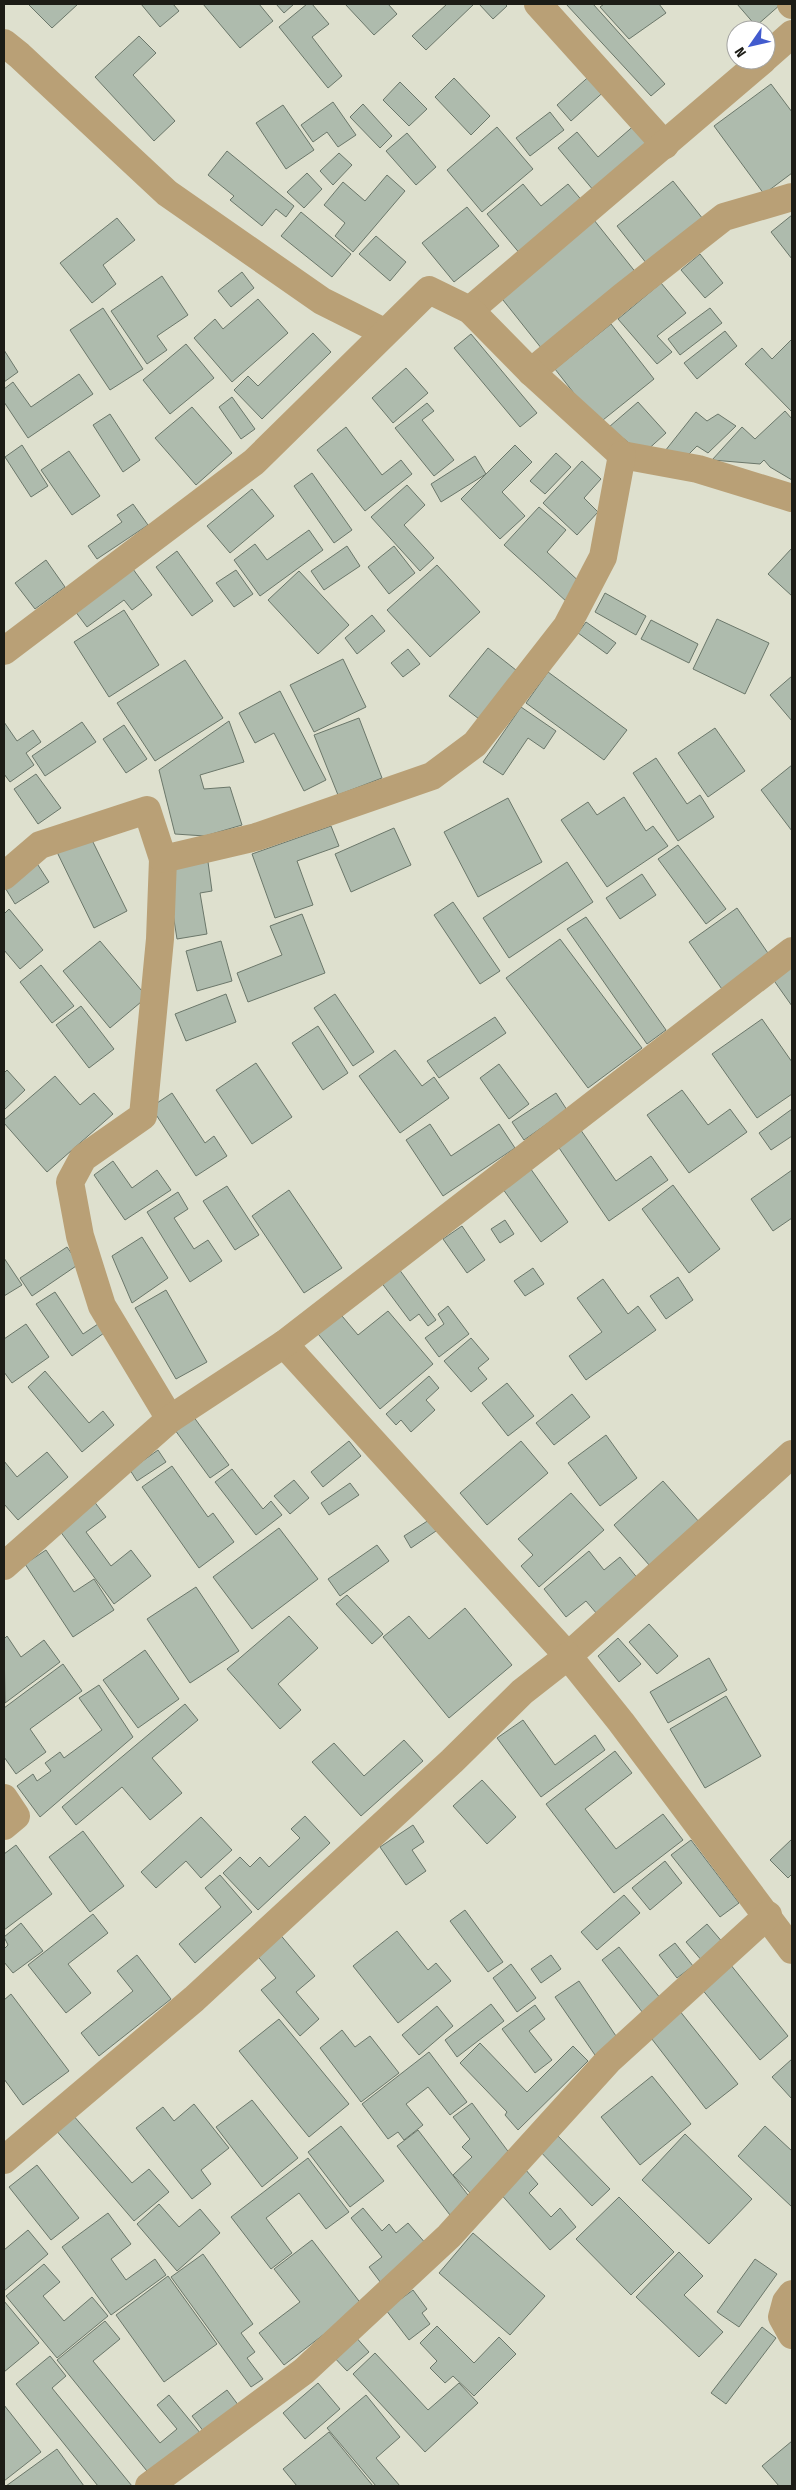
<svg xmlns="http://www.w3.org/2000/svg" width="796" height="2490" viewBox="0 0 796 2490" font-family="'Fira Sans Condensed',sans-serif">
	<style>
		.building { fill: #aebbad; stroke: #6b776a }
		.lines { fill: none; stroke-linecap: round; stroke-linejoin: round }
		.minor { stroke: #b9a076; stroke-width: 28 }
	</style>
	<rect width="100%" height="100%" fill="#dee0ce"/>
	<g class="building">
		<polygon points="28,4 78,4 52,28"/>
		<polygon points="141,4 173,4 179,11 160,27"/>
		<polygon points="203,4 259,4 273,21 240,48"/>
		<polygon points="276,4 294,4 284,13"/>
		<polygon points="307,4 312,4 329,24 312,37 342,76 328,88 279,27"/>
		<polygon points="345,4 388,4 397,14 374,35"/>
		<polygon points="447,4 474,4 426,50 412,36"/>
		<polygon points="479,4 505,4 507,6 493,19"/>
		<polygon points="566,4 593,4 665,84 651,96"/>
		<polygon points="604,4 659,4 666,13 629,39 600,7"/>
		<polygon points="737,4 781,4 756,26"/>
		<polygon points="139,36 156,53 133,75 175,121 154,141 95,77"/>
		<polygon points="594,72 608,88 571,121 557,105"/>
		<polygon points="454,78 490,116 471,135 435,97"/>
		<polygon points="400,82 427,109 409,126 383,100"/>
		<polygon points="771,84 792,112 792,173 764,194 714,126"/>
		<polygon points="333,102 356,135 338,147 327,132 313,142 301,125"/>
		<polygon points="363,104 392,136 380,148 350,117"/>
		<polygon points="283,105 314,150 286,169 256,123"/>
		<polygon points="550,112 564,130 530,156 516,138"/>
		<polygon points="637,123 652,142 594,191 558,148 577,132 598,157"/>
		<polygon points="497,127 533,169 482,212 447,170"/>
		<polygon points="407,133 436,167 416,185 386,151"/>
		<polygon points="227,151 294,206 286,217 276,209 262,226 230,200 234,196 208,175"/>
		<polygon points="339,153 352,165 333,185 320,171"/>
		<polygon points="307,173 322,189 304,208 287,192"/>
		<polygon points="387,175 405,191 353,252 335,236 345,223 324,205 343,182 365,201"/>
		<polygon points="673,181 703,219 647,264 617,226"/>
		<polygon points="523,184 541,206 568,184 584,203 521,255 487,214"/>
		<polygon points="467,207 499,246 454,282 422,243"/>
		<polygon points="301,212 351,254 332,277 281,236"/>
		<polygon points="792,215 792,259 771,232"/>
		<polygon points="117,218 135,240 103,265 116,284 92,303 60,263"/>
		<polygon points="594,220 637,274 542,349 499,295"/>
		<polygon points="376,236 406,262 390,281 359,254"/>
		<polygon points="700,254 723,283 705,298 681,270"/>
		<polygon points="242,272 254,288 231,307 218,291"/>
		<polygon points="162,276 188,315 157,336 167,350 147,364 111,311"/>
		<polygon points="661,283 686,313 657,336 672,352 657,364 618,319"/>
		<polygon points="258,299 288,333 232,382 194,338 215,319 223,329"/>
		<polygon points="103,308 143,369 110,390 70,330"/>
		<polygon points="710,308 722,323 680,355 668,339"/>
		<polygon points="611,324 654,379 598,424 555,369"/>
		<polygon points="725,331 737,346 697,379 684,363"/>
		<polygon points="313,333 331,352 262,419 234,390 248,376 258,386"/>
		<polygon points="471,334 537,413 520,427 454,348"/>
		<polygon points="792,339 792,412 745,364 762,348 772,359"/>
		<polygon points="186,344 214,378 170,414 143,380"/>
		<polygon points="4,350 18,372 4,382"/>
		<polygon points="406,368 428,393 393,423 372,398"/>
		<polygon points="79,374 93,394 28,438 4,402 4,389 13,382 31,407"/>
		<polygon points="232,397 255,429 241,439 219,407"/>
		<polygon points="638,402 666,433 643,454 609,427"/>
		<polygon points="427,403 434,411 422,420 454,460 434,476 395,428"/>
		<polygon points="192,407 232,453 196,485 155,438"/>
		<polygon points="785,411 792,419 792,480 770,467 764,460 760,464 712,460 742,427 755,439"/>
		<polygon points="696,412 707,421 718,414 736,426 708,453 697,446 686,457 661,456"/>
		<polygon points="110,414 140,460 123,472 93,425"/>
		<polygon points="346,427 382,475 401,460 412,474 365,511 317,450"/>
		<polygon points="22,445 48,486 31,497 5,457"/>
		<polygon points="515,445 532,462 502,492 525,516 500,539 461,499"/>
		<polygon points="69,451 100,496 72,515 41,470"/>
		<polygon points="556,453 571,467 545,494 530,481"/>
		<polygon points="475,456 486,474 441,502 431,484"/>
		<polygon points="582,461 601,479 584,498 598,512 577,535 543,503"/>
		<polygon points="312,473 352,530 334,543 294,486"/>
		<polygon points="407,485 425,505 404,525 434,558 420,571 371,517"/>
		<polygon points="252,489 274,516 230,553 207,526"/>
		<polygon points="133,504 148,525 97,559 88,546 122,522 117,515"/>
		<polygon points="539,507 566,530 547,552 583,585 567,602 504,545"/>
		<polygon points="309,530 323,550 260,596 234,560 255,544 267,560"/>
		<polygon points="347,546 360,566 324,590 311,571"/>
		<polygon points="394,546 415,573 389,594 368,567"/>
		<polygon points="792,548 792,596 768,574"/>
		<polygon points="177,551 213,601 192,616 156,567"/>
		<polygon points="46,560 65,587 35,609 15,583"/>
		<polygon points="130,565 152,595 132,610 124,600 87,627 72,607"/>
		<polygon points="437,565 480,612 430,657 387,610"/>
		<polygon points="236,570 253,594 234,607 216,583"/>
		<polygon points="299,571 349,625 318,654 268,600"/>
		<polygon points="605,593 646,616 636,635 595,612"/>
		<polygon points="124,610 159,665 109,697 74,642"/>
		<polygon points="372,615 385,631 357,654 345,638"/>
		<polygon points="717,619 769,643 745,694 693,669"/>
		<polygon points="651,620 698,644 689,663 641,639"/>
		<polygon points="586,622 616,643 607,654 578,633"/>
		<polygon points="488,648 521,674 483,722 449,696"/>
		<polygon points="408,649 420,664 403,677 391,663"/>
		<polygon points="343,659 366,707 314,732 290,685"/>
		<polygon points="185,660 223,718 155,761 117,703"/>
		<polygon points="548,672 627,730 604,760 526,703"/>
		<polygon points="792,676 792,721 770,695"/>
		<polygon points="280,691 326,780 304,791 274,733 255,743 239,713"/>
		<polygon points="521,707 556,731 544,749 528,738 503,775 483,762"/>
		<polygon points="359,718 382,778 338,795 314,735"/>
		<polygon points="229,721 244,762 200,775 204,789 230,787 242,825 205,836 175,834 159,770"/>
		<polygon points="4,722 17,741 33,730 41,742 26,753 34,765 10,782 4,774"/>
		<polygon points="82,722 96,742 45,776 32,756"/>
		<polygon points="124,725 147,759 126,773 103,739"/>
		<polygon points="715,728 745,771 708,797 678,753"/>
		<polygon points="656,758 687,804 700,795 714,817 678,841 633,773"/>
		<polygon points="792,765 792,831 761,790"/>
		<polygon points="36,774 61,808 38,824 14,789"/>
		<polygon points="624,797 646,831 653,826 668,846 607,887 561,820 588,802 597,815"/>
		<polygon points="508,798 542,862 478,897 444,832"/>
		<polygon points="331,826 339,846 297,861 313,905 275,918 252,854"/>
		<polygon points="394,828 411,865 351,892 335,854"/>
		<polygon points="89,834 127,911 94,928 56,850"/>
		<polygon points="678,845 726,909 706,924 658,859"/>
		<polygon points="36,862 49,882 15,904 4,886"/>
		<polygon points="208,862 212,891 200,893 207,934 177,939 166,869"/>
		<polygon points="567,862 593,902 509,958 483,918"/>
		<polygon points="642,874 656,895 620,919 606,898"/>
		<polygon points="453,902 500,971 480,984 434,915"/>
		<polygon points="737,908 772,959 724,992 689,942"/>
		<polygon points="9,909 43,950 20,969 4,950 4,914"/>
		<polygon points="302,914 325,973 248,1002 237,973 282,955 270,926"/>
		<polygon points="586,917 666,1030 647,1044 567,929"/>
		<polygon points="560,939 642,1048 588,1088 506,978"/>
		<polygon points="100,941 147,997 110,1028 63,971"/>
		<polygon points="221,941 232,981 197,991 186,951"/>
		<polygon points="792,959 792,1006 770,975"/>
		<polygon points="41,965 74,1006 52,1023 20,982"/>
		<polygon points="226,994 236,1022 186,1041 175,1014"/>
		<polygon points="335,994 374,1052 353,1066 314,1008"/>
		<polygon points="81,1006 114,1049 89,1068 56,1025"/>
		<polygon points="495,1017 506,1033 439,1078 427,1061"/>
		<polygon points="762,1019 792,1062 792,1094 757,1118 712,1054"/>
		<polygon points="318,1026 348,1073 323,1090 292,1043"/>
		<polygon points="395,1050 422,1086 434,1077 449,1098 400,1133 359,1076"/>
		<polygon points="256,1063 292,1117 252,1144 216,1090"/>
		<polygon points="499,1064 529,1104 509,1119 480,1078"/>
		<polygon points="7,1070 25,1090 4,1110 4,1073"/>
		<polygon points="55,1076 80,1105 94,1093 113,1114 47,1172 4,1123 4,1120"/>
		<polygon points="682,1090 708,1125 730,1109 747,1132 689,1173 647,1115"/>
		<polygon points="172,1093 205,1143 214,1136 227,1156 196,1176 151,1107"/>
		<polygon points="556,1093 567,1110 524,1140 512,1122"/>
		<polygon points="792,1109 792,1136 771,1150 759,1133"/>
		<polygon points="430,1124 451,1156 499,1124 515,1148 443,1196 406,1140"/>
		<polygon points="578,1126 616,1181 651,1156 668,1180 609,1221 555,1142"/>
		<polygon points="113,1161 132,1188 157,1170 171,1190 125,1220 94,1175"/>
		<polygon points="528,1165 568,1222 541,1242 500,1185"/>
		<polygon points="792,1170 792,1218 773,1231 751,1199"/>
		<polygon points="673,1185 720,1249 689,1273 642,1209"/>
		<polygon points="227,1186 259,1235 235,1250 203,1201"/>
		<polygon points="289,1190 342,1268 304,1293 252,1216"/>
		<polygon points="178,1192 188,1209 174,1218 194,1249 208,1240 222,1261 190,1282 147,1212"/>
		<polygon points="505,1220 514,1234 500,1243 491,1229"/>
		<polygon points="462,1226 485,1260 467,1273 443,1239"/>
		<polygon points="142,1237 168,1278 132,1303 112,1256"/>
		<polygon points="67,1247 79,1264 32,1296 20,1278"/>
		<polygon points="4,1258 22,1285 4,1296"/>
		<polygon points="396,1265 436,1320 428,1326 419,1314 410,1321 378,1278"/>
		<polygon points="533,1268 544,1284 525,1296 514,1281"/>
		<polygon points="678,1277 693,1300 666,1319 650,1296"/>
		<polygon points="603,1279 628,1314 638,1306 656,1330 586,1380 569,1356 602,1332 577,1298"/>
		<polygon points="166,1290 207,1362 176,1379 135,1308"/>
		<polygon points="55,1292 83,1334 98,1324 104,1333 72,1356 36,1304"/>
		<polygon points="448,1306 469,1334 439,1357 425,1338 444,1324 438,1314"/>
		<polygon points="337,1310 358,1335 388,1311 433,1364 380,1409 314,1329"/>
		<polygon points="26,1324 49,1357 12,1383 4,1372 4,1339"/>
		<polygon points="471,1338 489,1359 478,1368 487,1379 471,1392 444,1361"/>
		<polygon points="45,1371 89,1423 103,1411 114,1425 82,1452 28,1387"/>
		<polygon points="429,1376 439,1388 426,1400 435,1410 411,1432 401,1420 396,1425 386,1414"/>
		<polygon points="507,1383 534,1416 508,1436 482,1403"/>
		<polygon points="572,1394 590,1417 554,1445 536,1423"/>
		<polygon points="193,1416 229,1465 210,1478 175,1430"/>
		<polygon points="606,1435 637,1478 600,1506 568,1463"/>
		<polygon points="349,1441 361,1456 323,1487 311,1472"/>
		<polygon points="521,1441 548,1473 487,1525 460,1493"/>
		<polygon points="158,1450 166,1462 137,1481 130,1470"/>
		<polygon points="47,1452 68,1477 18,1520 4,1504 4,1461 17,1477"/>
		<polygon points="172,1466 208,1517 213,1513 234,1542 199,1568 142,1487"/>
		<polygon points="232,1469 263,1509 271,1501 282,1515 256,1535 215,1482"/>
		<polygon points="294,1480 309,1498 290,1514 274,1496"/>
		<polygon points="663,1481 700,1523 650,1566 614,1525"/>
		<polygon points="350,1483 359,1495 329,1515 321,1503"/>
		<polygon points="571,1493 604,1530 539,1587 521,1566 533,1555 518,1539"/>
		<polygon points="90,1496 106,1517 86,1532 111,1566 131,1550 151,1576 114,1604 54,1523"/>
		<polygon points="429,1520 436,1531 411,1548 404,1536"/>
		<polygon points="279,1528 318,1579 252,1629 213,1577"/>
		<polygon points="377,1545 389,1561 340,1596 328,1579"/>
		<polygon points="46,1550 74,1592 94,1579 114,1610 73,1637 25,1564"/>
		<polygon points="589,1551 604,1570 620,1557 639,1580 597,1614 586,1601 566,1617 544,1589"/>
		<polygon points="196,1587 239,1651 190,1683 147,1619"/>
		<polygon points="347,1595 383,1634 372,1644 336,1604"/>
		<polygon points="465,1608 512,1665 449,1718 383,1637 409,1616 429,1639"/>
		<polygon points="289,1616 318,1648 278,1684 301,1710 280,1729 227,1669"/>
		<polygon points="649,1624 678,1656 657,1674 629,1642"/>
		<polygon points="7,1636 21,1657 44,1640 60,1662 5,1703 4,1639"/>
		<polygon points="618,1638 641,1664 619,1682 598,1656"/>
		<polygon points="145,1650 179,1699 138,1728 103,1680"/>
		<polygon points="709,1658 727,1690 668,1723 650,1692"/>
		<polygon points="63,1664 82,1691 30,1729 46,1752 16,1774 4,1757 4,1708"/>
		<polygon points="99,1685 133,1737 40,1817 17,1786 33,1774 37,1781 51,1771 45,1763 60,1752 64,1758 102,1730 79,1698"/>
		<polygon points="726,1696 761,1756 705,1788 670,1729"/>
		<polygon points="185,1704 198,1720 152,1758 182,1793 150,1820 122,1787 76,1825 62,1807"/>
		<polygon points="523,1720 555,1765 595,1735 605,1750 541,1797 497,1738"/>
		<polygon points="404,1740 423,1761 361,1816 312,1762 334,1743 364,1776"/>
		<polygon points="615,1751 632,1773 585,1809 616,1849 663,1814 683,1840 614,1893 546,1804"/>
		<polygon points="482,1780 516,1817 487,1844 453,1806"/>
		<polygon points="305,1816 330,1843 258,1910 223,1873 240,1857 250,1867 260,1857 269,1867 300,1838 291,1829"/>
		<polygon points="201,1817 232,1850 201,1878 186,1861 156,1888 141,1872"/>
		<polygon points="413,1825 424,1842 412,1850 426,1871 406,1885 380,1847"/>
		<polygon points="83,1831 124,1886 90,1912 49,1857"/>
		<polygon points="792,1839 792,1874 788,1878 770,1860"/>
		<polygon points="691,1840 739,1903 720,1917 671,1855"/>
		<polygon points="16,1845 52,1894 4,1930 4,1854"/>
		<polygon points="665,1861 682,1883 650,1910 632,1888"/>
		<polygon points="220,1875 252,1912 195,1963 179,1944 221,1907 205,1888"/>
		<polygon points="624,1895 640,1913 597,1950 581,1932"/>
		<polygon points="465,1910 503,1962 488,1972 450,1921"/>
		<polygon points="93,1914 108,1933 68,1964 91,1993 66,2013 28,1965"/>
		<polygon points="21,1923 43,1951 13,1973 4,1962 4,1949 8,1945 4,1937"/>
		<polygon points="707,1924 724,1944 703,1962 686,1942"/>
		<polygon points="397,1931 428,1970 436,1963 451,1981 398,2023 353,1966"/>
		<polygon points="278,1932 315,1976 296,1992 319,2019 300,2036 261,1990 276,1978 254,1952"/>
		<polygon points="675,1943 693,1966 677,1978 659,1955"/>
		<polygon points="619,1947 661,1999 643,2013 602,1960"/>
		<polygon points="137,1955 171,1999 99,2056 81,2033 133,1991 117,1971"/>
		<polygon points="551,1955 561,1969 541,1983 531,1969"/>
		<polygon points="511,1964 536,1998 517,2012 493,1978"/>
		<polygon points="730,1964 788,2036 760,2060 701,1988"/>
		<polygon points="579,1981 618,2039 595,2055 555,1997"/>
		<polygon points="11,1994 69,2071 23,2105 4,2079 4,2000"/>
		<polygon points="491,2004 504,2021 457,2057 445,2040"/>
		<polygon points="535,2005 545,2019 529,2031 552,2060 535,2073 502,2029"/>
		<polygon points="437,2006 453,2026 419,2055 402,2035"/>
		<polygon points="679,2010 738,2084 706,2109 648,2034"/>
		<polygon points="279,2019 349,2104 309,2137 239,2051"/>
		<polygon points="342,2030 355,2047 370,2036 399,2073 361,2102 320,2048"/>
		<polygon points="480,2043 527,2092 573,2046 588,2061 518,2130 505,2115 507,2112 460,2063"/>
		<polygon points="429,2052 467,2102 450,2115 428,2087 406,2104 423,2125 404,2140 398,2132 388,2139 362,2104"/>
		<polygon points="792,2059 792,2099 772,2077"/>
		<polygon points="652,2076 691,2124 640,2165 601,2117"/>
		<polygon points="252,2100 298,2158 262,2187 216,2127"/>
		<polygon points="472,2103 510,2154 470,2193 453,2175 472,2157 462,2147 470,2139 453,2117"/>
		<polygon points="194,2104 229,2148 201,2170 211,2184 192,2199 136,2128 163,2107 174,2121"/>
		<polygon points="72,2114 132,2183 149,2169 169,2192 134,2221 55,2129"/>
		<polygon points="341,2126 384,2181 350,2207 308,2152"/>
		<polygon points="765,2126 792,2151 792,2207 738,2156"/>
		<polygon points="418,2130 471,2199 450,2215 397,2146"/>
		<polygon points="553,2131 610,2189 592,2206 537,2148"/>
		<polygon points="685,2134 752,2199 709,2244 642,2180"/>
		<polygon points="308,2158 349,2212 326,2229 299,2193 266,2218 292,2253 271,2269 231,2217"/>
		<polygon points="37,2165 79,2218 51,2240 9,2187"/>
		<polygon points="525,2169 538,2184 529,2193 551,2217 560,2208 576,2227 550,2250 499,2192"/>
		<polygon points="619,2197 674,2252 631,2295 576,2239"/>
		<polygon points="159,2204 179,2227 200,2209 220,2233 177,2271 137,2224"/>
		<polygon points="363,2208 382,2231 389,2224 396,2233 408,2223 427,2245 381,2283 369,2267 382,2257 351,2218"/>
		<polygon points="108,2213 131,2244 111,2259 126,2280 155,2259 166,2275 111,2315 62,2247"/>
		<polygon points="28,2230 48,2254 4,2291 4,2250"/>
		<polygon points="473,2233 545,2296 510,2335 439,2273"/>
		<polygon points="312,2240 362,2305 284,2365 259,2333 300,2302 274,2269"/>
		<polygon points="679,2252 703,2276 684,2295 723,2332 699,2357 636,2297"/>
		<polygon points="203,2254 253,2324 241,2333 255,2352 247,2358 263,2379 251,2387 171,2277"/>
		<polygon points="755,2259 777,2274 739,2327 717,2312"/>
		<polygon points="44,2264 60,2282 43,2296 64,2321 92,2297 108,2316 57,2358 6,2296"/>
		<polygon points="168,2276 217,2344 164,2382 116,2315"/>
		<polygon points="413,2290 427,2309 422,2313 430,2324 409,2340 386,2310"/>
		<polygon points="4,2301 39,2343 4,2372"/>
		<polygon points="105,2321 120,2339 93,2361 160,2443 177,2429 157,2405 169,2395 201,2434 151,2476 57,2360"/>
		<polygon points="437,2326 474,2363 499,2337 516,2354 474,2396 453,2376 445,2383 430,2368 437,2361 420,2343"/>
		<polygon points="762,2327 776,2338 726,2404 711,2393"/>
		<polygon points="354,2335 369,2352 347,2371 331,2354"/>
		<polygon points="375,2353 428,2410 459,2383 478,2403 425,2452 353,2374"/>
		<polygon points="50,2356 66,2376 52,2388 132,2486 98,2486 16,2384"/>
		<polygon points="318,2383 340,2409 305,2439 283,2413"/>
		<polygon points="227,2390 239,2406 204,2432 192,2416"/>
		<polygon points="366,2395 400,2437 376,2458 400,2486 376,2486 327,2428"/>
		<polygon points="4,2405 41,2452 4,2481"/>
		<polygon points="329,2432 373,2486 297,2486 283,2469"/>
		<polygon points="792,2441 792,2486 779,2486 762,2466"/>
		<polygon points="57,2449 84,2486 6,2486"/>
	</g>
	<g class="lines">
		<g class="minor">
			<polyline points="538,4 665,145"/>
			<polyline points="791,4 792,5"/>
			<polyline points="4,43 19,55 167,193 322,301 384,332"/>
			<polyline points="766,57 792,34"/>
			<polyline points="470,310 763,60"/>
			<polyline points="531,372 622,297 724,217 792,197"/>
			<polyline points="4,651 254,462 429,290 470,310 531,372 622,455 698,469 792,498"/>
			<polyline points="163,859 160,939 143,1116 83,1158 70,1182 80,1236 102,1306 170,1419"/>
			<polyline points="4,876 40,845 147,810 163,859 256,837 432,776 475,744 567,626 603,557 622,455"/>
			<polyline points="284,1344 568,1656 792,1454"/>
			<polyline points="4,1566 170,1419 284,1344 792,951"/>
			<polyline points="4,1798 16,1816 4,1826"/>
			<polyline points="4,2160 194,1999 452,1761 522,1692 568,1656 621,1722 792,1950"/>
			<polyline points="792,2294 786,2302 782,2317 792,2335"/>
			<polyline points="149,2486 304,2371 449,2236 608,2061 768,1915"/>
		</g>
	</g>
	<rect width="796" height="2490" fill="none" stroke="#1c1c16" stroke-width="10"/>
	<g transform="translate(751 45) rotate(236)"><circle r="24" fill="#ffffff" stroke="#a4a4a2"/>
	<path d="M0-4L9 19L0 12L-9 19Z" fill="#425bce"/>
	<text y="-8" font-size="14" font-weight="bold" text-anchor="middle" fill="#1c1c16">N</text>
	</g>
</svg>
